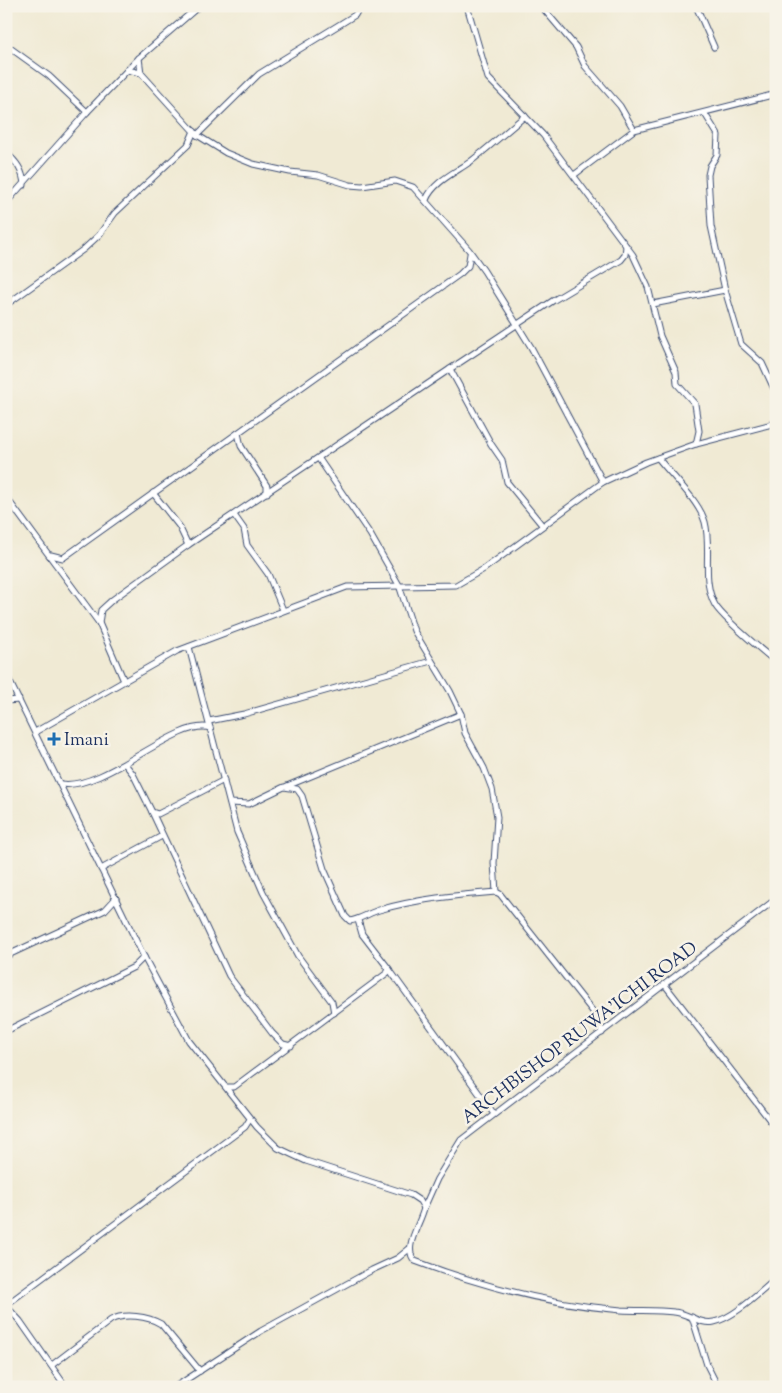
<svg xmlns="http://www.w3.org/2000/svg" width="782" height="1393" viewBox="0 0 782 1393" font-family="'Sorts Mill Goudy',serif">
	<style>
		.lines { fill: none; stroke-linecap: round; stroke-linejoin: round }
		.street-casing { stroke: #3b4b70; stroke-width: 7 }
		.street { stroke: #fff; stroke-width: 5 }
		.poi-dot { fill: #1f6fb2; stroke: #f7f3e8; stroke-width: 2 }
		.labels { text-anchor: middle; stroke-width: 5; stroke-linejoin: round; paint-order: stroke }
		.poi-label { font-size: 18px; fill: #1b2f5e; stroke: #f7f3e8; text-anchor: start }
		.street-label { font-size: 18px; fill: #1b2f5e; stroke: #f7f3e8 }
	</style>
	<rect width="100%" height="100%" fill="#f7f3e8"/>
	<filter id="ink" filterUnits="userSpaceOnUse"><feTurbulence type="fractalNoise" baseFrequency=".02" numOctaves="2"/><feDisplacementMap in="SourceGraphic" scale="10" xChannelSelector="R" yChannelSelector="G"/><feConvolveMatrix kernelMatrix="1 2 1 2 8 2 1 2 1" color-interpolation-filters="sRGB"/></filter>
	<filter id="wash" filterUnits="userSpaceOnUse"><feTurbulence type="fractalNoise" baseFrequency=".0096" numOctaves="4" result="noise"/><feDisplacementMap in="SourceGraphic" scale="20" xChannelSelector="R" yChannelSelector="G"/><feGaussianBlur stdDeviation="1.12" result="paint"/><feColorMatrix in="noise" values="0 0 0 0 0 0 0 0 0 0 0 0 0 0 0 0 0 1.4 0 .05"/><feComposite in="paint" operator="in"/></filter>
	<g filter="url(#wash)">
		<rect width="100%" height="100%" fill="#f0ead4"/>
	</g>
	<g filter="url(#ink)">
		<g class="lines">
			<g class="street-casing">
				<g id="street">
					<polyline points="467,6 488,78 543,135 633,255 648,287 660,336 676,372 677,384 695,404 699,431 696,444"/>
					<polyline points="541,6 576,47 585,66 620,106 634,130"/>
					<polyline points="696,6 714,47"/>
					<polyline points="6,45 49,76 87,112"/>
					<polyline points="139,58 141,73"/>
					<polyline points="127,70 141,73 197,135 226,153 253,164 290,172 318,175 350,185 362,186 395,181 413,187 469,250 484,271 531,347 603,482"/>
					<polyline points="705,114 718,135 717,155 710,166 708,175 711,226 725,290 741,344 762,363 776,393"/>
					<polyline points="197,135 259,74 355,15 360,6"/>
					<path d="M6 153C17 162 23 171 24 185"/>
					<polyline points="574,175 634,130 776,94"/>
					<path d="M426 200C433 182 456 172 470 162 489 147 507 131 525 116"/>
					<polyline points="6,203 87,112 139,58 199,6"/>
					<polyline points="653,304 725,290"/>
					<polyline points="6,305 84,249 99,235 115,213 188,145 194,131"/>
					<polyline points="450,369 491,444 502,460 507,482 542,525"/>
					<polyline points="238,433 241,446 267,486 267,493"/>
					<path d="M658 458C672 476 699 501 705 522 712 549 701 580 715 605 723 619 762 650 776 662"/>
					<polyline points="319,459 370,534 399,585 414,631 450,691 461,714 465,733 484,768 492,789 497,817 494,863 496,892"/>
					<polyline points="153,493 179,526 188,545"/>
					<polyline points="6,497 99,623 124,681"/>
					<polyline points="234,515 244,529 247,545 268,574 283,610"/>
					<polyline points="51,555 63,558 460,274 468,266 470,254"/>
					<polyline points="99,623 101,610 112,600 188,545 450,369 554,300 621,260 625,255 626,246"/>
					<polyline points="189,647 237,832 263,892 298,956 332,1002 334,1013"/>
					<path d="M6 674 144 957 189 1041 257 1127 278 1148 306 1161 411 1195 420 1201 424 1208C421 1223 402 1248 415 1261 481 1286 550 1304 621 1310 639 1311 657 1310 674 1312 688 1313 700 1325 714 1322 734 1318 760 1292 776 1279"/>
					<polyline points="6,701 19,700"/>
					<polyline points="209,721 244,714 431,661"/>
					<polyline points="35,732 177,651 347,587 456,585 484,569 603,482 646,462 696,444 776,423"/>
					<polyline points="125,764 133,774 152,812 158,814 224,780"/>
					<path d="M61 784C105 791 176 718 210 728"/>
					<polyline points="287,786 461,714"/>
					<path d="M230 803 249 804 284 787 297 789 302 796 324 869 345 916 350 921C361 919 369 913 379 910 417 899 457 895 496 892L500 894 598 1018 602 1033"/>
					<polyline points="152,812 229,976 272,1033 283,1044 291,1046"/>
					<polyline points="101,869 162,836"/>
					<polyline points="6,956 105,910 116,898"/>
					<polyline points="389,969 494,1114"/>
					<polyline points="665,985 776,1128"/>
					<polyline points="6,1031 134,967 144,957"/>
					<polyline points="226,1087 234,1087 387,973 389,969 362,934 358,920"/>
					<polyline points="424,1208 437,1179 461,1140 776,899"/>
					<polyline points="6,1305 245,1127 250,1119"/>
					<polyline points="6,1306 20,1321 66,1387"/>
					<polyline points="692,1317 707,1365 718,1387"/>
					<path d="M52 1365 111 1320C124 1313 148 1316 161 1324L200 1371"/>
					<polyline points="175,1387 261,1331 372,1270 398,1258 409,1249"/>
				</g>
			</g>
			<use href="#street" class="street"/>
		</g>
	</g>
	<path class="poi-dot" d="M51.5 731.5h5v5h5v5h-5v5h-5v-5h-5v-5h5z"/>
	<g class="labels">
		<g class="poi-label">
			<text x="64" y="745">Imani</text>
		</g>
		<g class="street-label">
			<text transform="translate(579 1032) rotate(-37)" y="6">ARCHBISHOP RUWA'ICHI ROAD</text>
		</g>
	</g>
	<rect width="782" height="1393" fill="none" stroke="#f7f3e8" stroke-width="25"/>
</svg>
